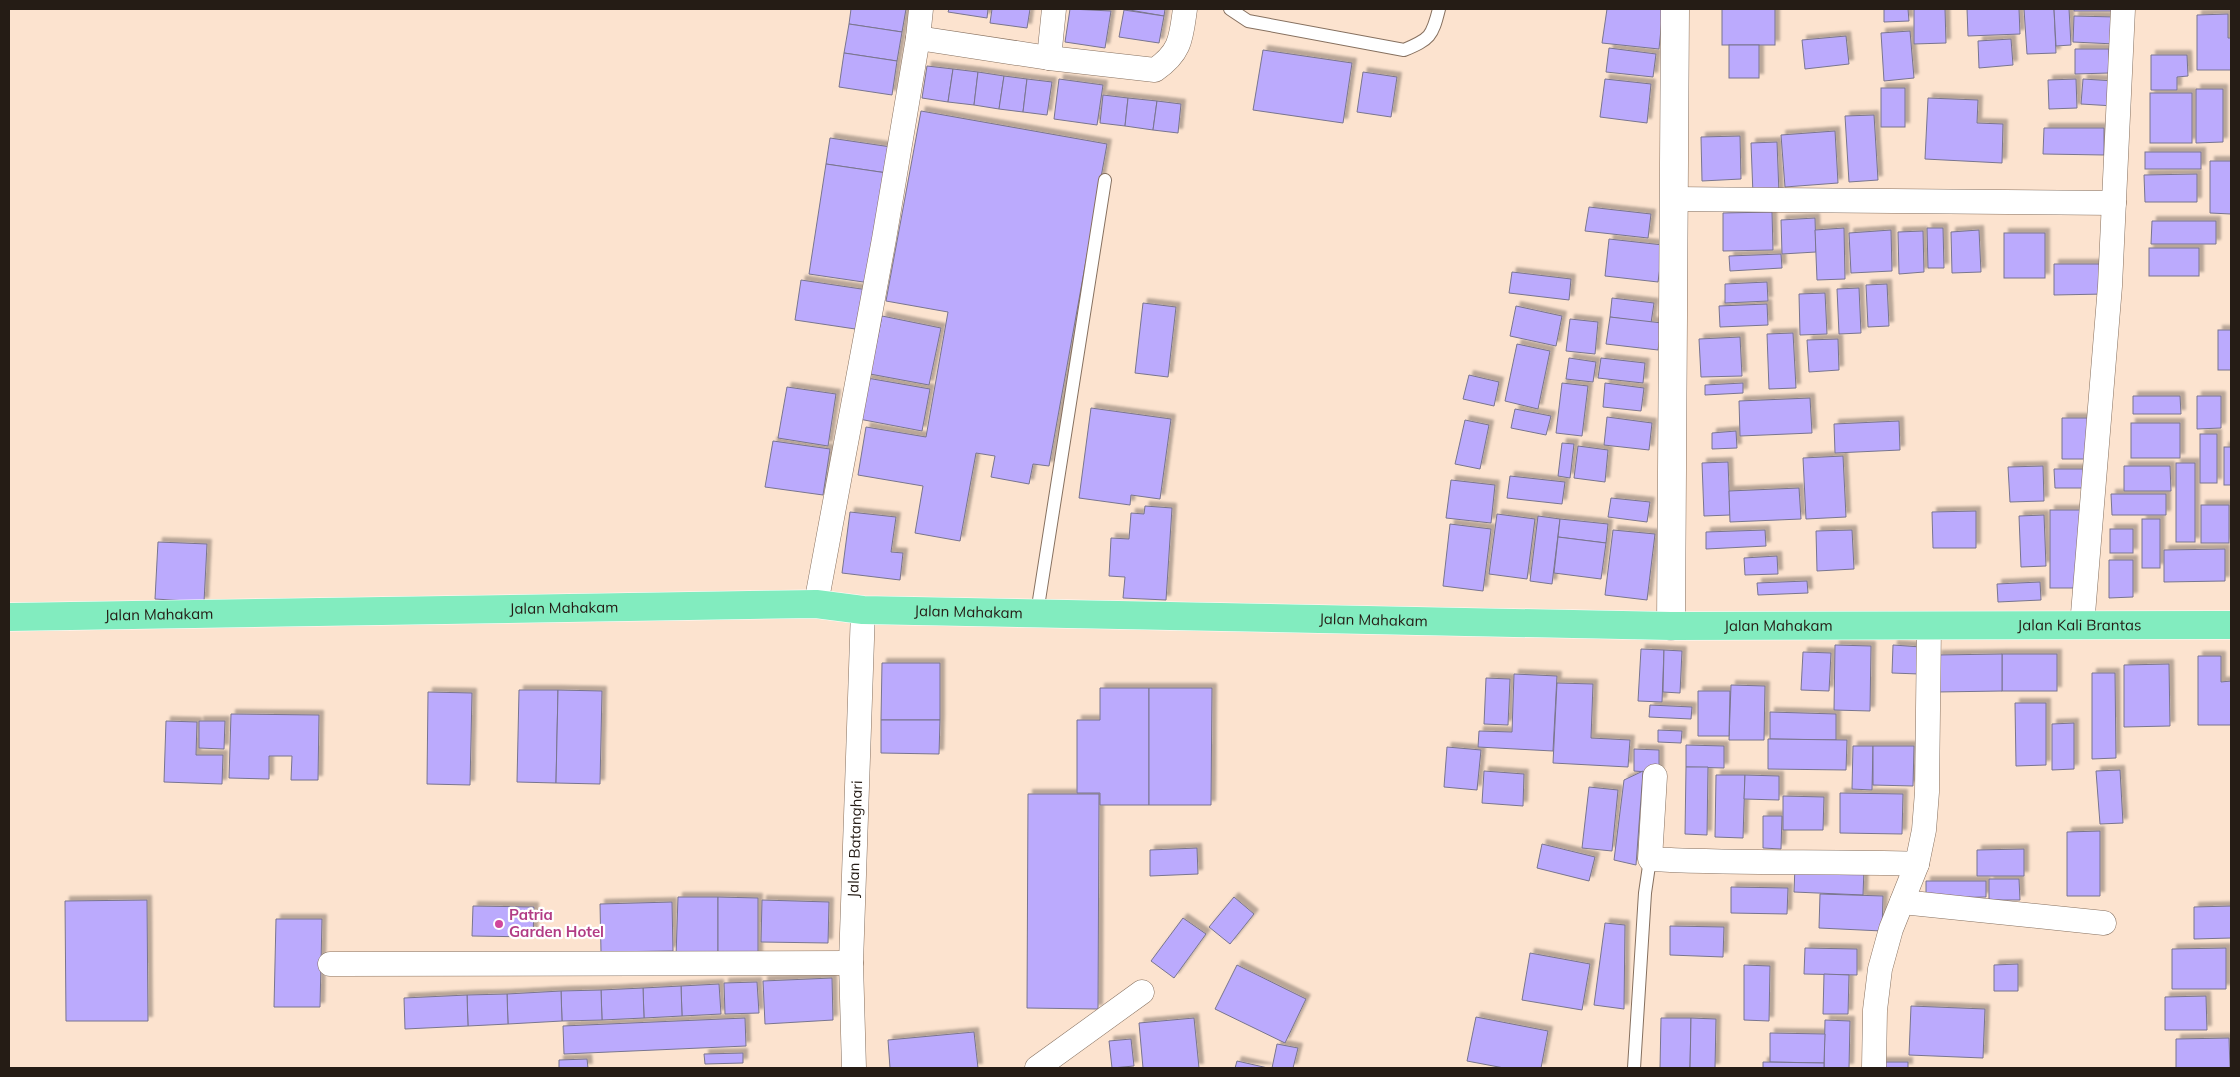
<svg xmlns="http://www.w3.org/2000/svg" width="2240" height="1077" viewBox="0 0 2240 1077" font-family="Mulish,sans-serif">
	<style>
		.building { fill: #bbaafd; stroke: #79758e; filter: url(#shadow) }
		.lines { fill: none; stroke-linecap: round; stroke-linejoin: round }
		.lane-casing { stroke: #86705f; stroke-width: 14 }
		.street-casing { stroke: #86705f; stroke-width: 25 }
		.secondary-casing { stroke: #86705f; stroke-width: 29 }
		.primary-casing { stroke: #fff; stroke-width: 29 }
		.lane { stroke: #fff; stroke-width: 12 }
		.street { stroke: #fff; stroke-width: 24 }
		.secondary { stroke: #fff; stroke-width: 28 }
		.primary { stroke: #82ecbf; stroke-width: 28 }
		.hotel-dot { fill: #d1479c; stroke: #fff; stroke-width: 2 }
		.labels { text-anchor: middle; stroke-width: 4.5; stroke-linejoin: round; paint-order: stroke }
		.street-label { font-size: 15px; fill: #251c15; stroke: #fff }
		.hotel-label { font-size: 15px; font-weight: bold; fill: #b23c85; stroke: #fff; text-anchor: start }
	</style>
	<defs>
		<filter id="shadow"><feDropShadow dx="4.5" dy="-4.5" stdDeviation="1" flood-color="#0004"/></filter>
	</defs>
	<rect width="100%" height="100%" fill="#fce3cf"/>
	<g class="building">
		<polygon points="851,9 906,9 902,32 849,24"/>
		<polygon points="949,9 988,9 987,18 948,12"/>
		<polygon points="992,9 1030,9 1027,28 990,23"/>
		<polygon points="1070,9 1111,11 1105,48 1065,42"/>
		<polygon points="1124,9 1165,9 1164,16"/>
		<polygon points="1607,9 1663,9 1659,49 1602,43"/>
		<rect x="1722" y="9" width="53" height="36"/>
		<polygon points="1884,9 1908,9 1909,21 1884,22"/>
		<polygon points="1914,9 1945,9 1946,43 1914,44"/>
		<polygon points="1967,9 2019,9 2020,34 1968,36"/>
		<polygon points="2024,9 2054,9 2056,53 2027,54"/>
		<polygon points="2054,9 2069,9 2071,45 2056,46"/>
		<rect x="2074" y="9" width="40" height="2"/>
		<polygon points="1124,10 1164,16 1159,43 1119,37"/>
		<polygon points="2228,14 2228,38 2231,38 2231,70 2197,70 2197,15"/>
		<polygon points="2074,16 2116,17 2115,44 2073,42"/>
		<polygon points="849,24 902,32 897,61 844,53"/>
		<polygon points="1910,31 1914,78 1884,81 1881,33"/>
		<polygon points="1846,36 1849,64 1805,69 1802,40"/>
		<polygon points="2011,39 2013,65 1979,68 1978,41"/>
		<rect x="1729" y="45" width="30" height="33"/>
		<polygon points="1609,48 1656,54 1653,77 1606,72"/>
		<polygon points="2075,49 2109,49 2109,73 2075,74"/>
		<polygon points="1263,50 1352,63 1343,123 1253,110"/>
		<polygon points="844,53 897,61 892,95 839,87"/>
		<polygon points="2151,55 2187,55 2188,76 2177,77 2177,90 2151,90"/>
		<polygon points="927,66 953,69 948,102 922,98"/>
		<polygon points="953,69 978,72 974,105 948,102"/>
		<polygon points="978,72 1004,76 999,109 974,105"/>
		<polygon points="1363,72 1397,77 1391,117 1357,112"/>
		<polygon points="1004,76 1027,79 1023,112 999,109"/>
		<polygon points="1027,79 1052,82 1047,115 1023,112"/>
		<polygon points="1059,79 1103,85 1097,125 1054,119"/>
		<polygon points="1605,79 1651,84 1647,123 1600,117"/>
		<polygon points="2076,79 2077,108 2049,109 2048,80"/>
		<polygon points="2083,79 2115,81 2114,106 2081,104"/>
		<rect x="1881" y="88" width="24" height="39"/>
		<polygon points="2196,89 2223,89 2223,142 2196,143"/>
		<rect x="2150" y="93" width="42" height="50"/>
		<polygon points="1103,95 1128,98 1125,126 1100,123"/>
		<polygon points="1128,98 1157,101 1153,130 1125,126"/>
		<polygon points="1928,98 1978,100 1977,123 2003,124 2002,163 1925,159"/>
		<polygon points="1157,101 1181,104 1178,133 1153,130"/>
		<polygon points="921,111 1107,144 1049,466 1033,464 1029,484 991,477 995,456 976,453 960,541 915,533 923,486 858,475 866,427 926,437 948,312 886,301"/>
		<polygon points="1874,115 1878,180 1849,182 1845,116"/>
		<polygon points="2044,128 2104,128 2104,155 2043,154"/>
		<polygon points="1835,131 1838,183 1785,187 1781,135"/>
		<polygon points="1740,136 1741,179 1702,181 1701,137"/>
		<polygon points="830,138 891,147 887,173 826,164"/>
		<polygon points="1777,142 1779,194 1753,195 1751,143"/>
		<rect x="2145" y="152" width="56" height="17"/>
		<polygon points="2210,161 2231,161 2231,214 2210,213"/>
		<polygon points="826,164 887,173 870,283 809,274"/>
		<polygon points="2197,174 2197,202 2145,202 2144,175"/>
		<polygon points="1589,207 1651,214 1648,238 1585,231"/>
		<polygon points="1772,212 1773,250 1723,251 1723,213"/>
		<polygon points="1815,218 1816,252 1782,254 1781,220"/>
		<polygon points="2152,221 2216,221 2216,244 2151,244"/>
		<polygon points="1844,228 1845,279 1817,280 1815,230"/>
		<polygon points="1927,228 1943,228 1944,268 1928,268"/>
		<polygon points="1891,230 1892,271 1851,273 1849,233"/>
		<polygon points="1979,230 1981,272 1952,273 1951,232"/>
		<polygon points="1923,231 1924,272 1899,274 1898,232"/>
		<rect x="2004" y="233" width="41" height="45"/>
		<polygon points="1609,239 1663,245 1658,282 1605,276"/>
		<rect x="2149" y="248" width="50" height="28"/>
		<polygon points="1781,254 1782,268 1730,271 1729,256"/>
		<polygon points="2054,264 2105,264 2105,294 2054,295"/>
		<polygon points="1512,272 1571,279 1569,300 1509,293"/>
		<polygon points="801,280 868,290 862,330 795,320"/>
		<polygon points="1767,282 1768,301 1725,303 1725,284"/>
		<polygon points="1887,284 1889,326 1868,327 1866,285"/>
		<polygon points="1859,288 1861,333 1839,334 1837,289"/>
		<polygon points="1825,293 1827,334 1800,335 1799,294"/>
		<polygon points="1612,298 1654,303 1651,323 1610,317"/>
		<polygon points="1143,303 1176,307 1168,377 1135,373"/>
		<polygon points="1767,304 1768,325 1720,327 1719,306"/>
		<polygon points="1516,306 1562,316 1556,346 1510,336"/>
		<polygon points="882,316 941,328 929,385 870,374"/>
		<polygon points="1610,317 1662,323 1658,350 1606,344"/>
		<polygon points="1570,319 1598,322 1595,354 1566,351"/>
		<rect x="2218" y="330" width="13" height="40"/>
		<polygon points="1793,333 1796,388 1769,389 1767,334"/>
		<polygon points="1740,337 1742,376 1701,377 1699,339"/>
		<polygon points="1838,339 1839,370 1809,372 1807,340"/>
		<polygon points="1517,344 1550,351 1538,409 1505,401"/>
		<polygon points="1569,358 1596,362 1593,382 1566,379"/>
		<polygon points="1601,358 1645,363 1643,383 1598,378"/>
		<polygon points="1469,375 1499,382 1494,406 1463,399"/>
		<polygon points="867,378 930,389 922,431 859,419"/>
		<polygon points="1562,383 1588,386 1582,436 1556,433"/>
		<polygon points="1605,383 1644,388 1641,411 1603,407"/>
		<polygon points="1743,383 1743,393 1705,395 1705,385"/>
		<polygon points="787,387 836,394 828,446 778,438"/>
		<polygon points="2133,396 2180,396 2181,414 2133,414"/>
		<polygon points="2197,396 2221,396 2221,428 2197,429"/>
		<polygon points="1810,398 1812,433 1740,436 1739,401"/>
		<polygon points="1091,408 1171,419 1160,499 1131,495 1130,505 1079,498"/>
		<polygon points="1515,409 1551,416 1546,435 1511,428"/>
		<polygon points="1607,417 1652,423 1649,450 1604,445"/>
		<polygon points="2062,418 2091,418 2090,459 2062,459"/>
		<polygon points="1465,420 1489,425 1480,469 1455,464"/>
		<polygon points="1899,421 1900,450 1835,453 1834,424"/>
		<rect x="2131" y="423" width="49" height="35"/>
		<polygon points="1736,431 1737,448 1712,449 1712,433"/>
		<rect x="2200" y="434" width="17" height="49"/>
		<polygon points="773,441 830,449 823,495 765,487"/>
		<polygon points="1562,443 1574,444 1570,478 1558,476"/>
		<polygon points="1578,446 1608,450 1605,482 1574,478"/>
		<rect x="2224" y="447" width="7" height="38"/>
		<polygon points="1843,456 1846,517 1806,519 1803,458"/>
		<polygon points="1728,462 1730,515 1704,516 1702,463"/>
		<rect x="2176" y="463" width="19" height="79"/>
		<polygon points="2043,466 2044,501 2010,502 2008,467"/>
		<polygon points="2124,466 2170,466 2171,491 2124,491"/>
		<polygon points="2054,469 2083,469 2083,488 2055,488"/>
		<polygon points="1510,476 1565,482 1562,504 1507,498"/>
		<polygon points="1451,480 1495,485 1491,523 1446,518"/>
		<polygon points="1799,488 1801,519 1730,522 1729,491"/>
		<polygon points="2111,494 2166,494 2166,515 2112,515"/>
		<polygon points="1611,498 1650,502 1647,522 1608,517"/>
		<rect x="2201" y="505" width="28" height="38"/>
		<polygon points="1145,506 1172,508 1166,600 1123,598 1125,577 1109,576 1111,538 1129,539 1131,513 1144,514"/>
		<rect x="2050" y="510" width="33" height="78"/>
		<polygon points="1976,511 1976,548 1933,548 1932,512"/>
		<polygon points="850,512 896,517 891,552 903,553 900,580 842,573"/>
		<polygon points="1497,514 1535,519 1527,579 1489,574"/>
		<polygon points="2044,515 2046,566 2021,567 2019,516"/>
		<polygon points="1538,516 1560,519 1552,584 1530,581"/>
		<polygon points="1560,519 1608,524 1606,543 1558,537"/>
		<rect x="2142" y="519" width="18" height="49"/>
		<polygon points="1450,524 1491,529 1483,591 1443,586"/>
		<rect x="2110" y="529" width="23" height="24"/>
		<polygon points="1613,530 1655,534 1647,600 1605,595"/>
		<polygon points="1765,530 1766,546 1706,549 1706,532"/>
		<polygon points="1852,530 1854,569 1817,571 1816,531"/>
		<polygon points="1558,537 1606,543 1601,579 1554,573"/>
		<polygon points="158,542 207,544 204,602 155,599"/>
		<polygon points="2225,549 2225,581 2164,582 2164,550"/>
		<polygon points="1777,556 1778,574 1745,575 1744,558"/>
		<polygon points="2109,560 2133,560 2133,597 2109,598"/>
		<polygon points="1807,581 1808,593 1758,595 1757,583"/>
		<polygon points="2040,582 2041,600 1998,602 1997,584"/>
		<polygon points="1835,645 1871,646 1870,711 1834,710"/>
		<polygon points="1893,645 1921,647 1919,674 1892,673"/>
		<polygon points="1641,649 1664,650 1662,702 1638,701"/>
		<polygon points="1664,650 1682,651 1680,693 1663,692"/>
		<polygon points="1803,652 1831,653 1829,691 1801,690"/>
		<rect x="2002" y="654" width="55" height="37"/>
		<polygon points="2002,654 2002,691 1937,692 1937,655"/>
		<polygon points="2198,656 2221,656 2221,682 2231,681 2231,725 2198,725"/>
		<polygon points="882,663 940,663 940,720 881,720"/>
		<polygon points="2169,664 2170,726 2124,727 2124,665"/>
		<polygon points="2092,673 2115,673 2116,758 2092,759"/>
		<polygon points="1514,674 1557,676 1553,751 1478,747 1479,731 1512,732"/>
		<polygon points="1486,678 1510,679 1508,725 1484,724"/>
		<polygon points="1557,683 1593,684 1591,738 1630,740 1628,767 1553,763"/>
		<polygon points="1731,685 1765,686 1764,740 1729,740"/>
		<polygon points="1100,688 1149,688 1149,805 1100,805 1100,793 1077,793 1077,720 1100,720"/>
		<polygon points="1149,688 1212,688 1211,805 1149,805"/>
		<polygon points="519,690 558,690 556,783 517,782"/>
		<polygon points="558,690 602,691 600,784 556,783"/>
		<polygon points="1698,691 1730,691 1729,736 1698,736"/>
		<polygon points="428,692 472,693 470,785 427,784"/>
		<polygon points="2015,703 2046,703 2046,765 2016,766"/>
		<polygon points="1650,705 1692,707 1691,719 1649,717"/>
		<polygon points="1770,712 1836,714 1836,740 1770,739"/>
		<polygon points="231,714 319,715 318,780 291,780 292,756 269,756 269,779 229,778"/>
		<polygon points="881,720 940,720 939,754 881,753"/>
		<polygon points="166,721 197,722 196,755 223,755 222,784 164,782"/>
		<polygon points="199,721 225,721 224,749 199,748"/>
		<polygon points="2074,723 2074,769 2052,770 2052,724"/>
		<polygon points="1658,730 1682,731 1681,743 1658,742"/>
		<polygon points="1768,739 1847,740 1846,770 1768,769"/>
		<polygon points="1686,745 1724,746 1724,768 1686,767"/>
		<polygon points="1853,746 1873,746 1872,790 1852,789"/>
		<polygon points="1873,746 1914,746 1913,786 1873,785"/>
		<polygon points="1447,747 1481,750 1477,790 1444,787"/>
		<polygon points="1634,749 1659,750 1659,773 1634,771"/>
		<polygon points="1686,767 1708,767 1707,835 1685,834"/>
		<polygon points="2120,770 2123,823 2100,824 2096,771"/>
		<polygon points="1484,771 1524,774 1523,806 1482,803"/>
		<polygon points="1643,771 1636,865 1614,860 1624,780"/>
		<polygon points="1716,775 1745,775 1743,838 1715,837"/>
		<polygon points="1745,775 1779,776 1779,800 1744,799"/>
		<polygon points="1589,787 1618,790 1612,851 1582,848"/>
		<polygon points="1840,793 1903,794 1902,834 1840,833"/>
		<polygon points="1028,794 1099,794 1098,1009 1027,1008"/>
		<polygon points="1783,796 1824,797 1823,830 1783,830"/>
		<polygon points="1763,816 1782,816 1781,849 1763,848"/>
		<polygon points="2100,831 2100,896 2067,896 2067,832"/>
		<polygon points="1542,844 1595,857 1589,881 1537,868"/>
		<polygon points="1197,848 1198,874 1150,876 1150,850"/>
		<polygon points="2024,849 2024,876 1977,876 1977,850"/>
		<polygon points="1795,866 1864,869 1863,895 1794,892"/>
		<polygon points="1989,879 2019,879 2020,900 1989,900"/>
		<polygon points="1926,881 1986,881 1986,897 1926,898"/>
		<polygon points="1731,887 1788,888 1787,914 1731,913"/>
		<polygon points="1820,894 1883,896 1882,931 1819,928"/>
		<polygon points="678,897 718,897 718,957 676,957"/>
		<polygon points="718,897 758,898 758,957 718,957"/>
		<polygon points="1234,897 1254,914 1230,944 1209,927"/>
		<polygon points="147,900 148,1021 66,1021 65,901"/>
		<polygon points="762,900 829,902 828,943 761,942"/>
		<polygon points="672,902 673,951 601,952 600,904"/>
		<polygon points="473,906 534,907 533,937 472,936"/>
		<polygon points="2231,906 2231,938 2194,939 2194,907"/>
		<polygon points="1183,918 1206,934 1174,978 1151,961"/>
		<polygon points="276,919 322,919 320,1007 274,1007"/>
		<polygon points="1605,923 1625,925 1624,1009 1594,1005"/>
		<polygon points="1670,926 1724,927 1723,957 1670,955"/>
		<polygon points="1805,948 1857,949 1857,975 1804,974"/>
		<polygon points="2226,948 2226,989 2172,989 2172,949"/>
		<polygon points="1530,953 1590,964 1582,1010 1522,1000"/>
		<polygon points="2018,964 2018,991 1994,991 1994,965"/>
		<polygon points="1237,965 1306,999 1285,1043 1215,1009"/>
		<polygon points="1744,965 1770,966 1769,1021 1744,1020"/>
		<polygon points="1824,974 1849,975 1848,1014 1823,1014"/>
		<polygon points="832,978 833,1020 765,1024 763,981"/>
		<polygon points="757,982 759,1013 725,1014 724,983"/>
		<polygon points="719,984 721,1014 682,1016 681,986"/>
		<polygon points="681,986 682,1016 644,1018 643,988"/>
		<polygon points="643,988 644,1018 602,1020 601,990"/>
		<polygon points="601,990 602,1020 562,1021 561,991"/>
		<polygon points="561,991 562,1021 508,1024 507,994"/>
		<polygon points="507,994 508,1024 468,1026 467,995"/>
		<polygon points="467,995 468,1026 405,1029 404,998"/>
		<polygon points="2206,996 2207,1030 2165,1030 2165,997"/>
		<polygon points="1911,1006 1985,1009 1983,1058 1909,1055"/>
		<polygon points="1476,1017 1548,1031 1541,1068 1504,1068 1467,1061"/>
		<polygon points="745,1018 746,1046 564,1054 563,1026"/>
		<polygon points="1194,1018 1199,1068 1143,1068 1139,1023"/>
		<polygon points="1661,1018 1691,1018 1690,1068 1660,1068"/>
		<polygon points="1691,1018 1716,1019 1715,1068 1690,1068"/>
		<polygon points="1825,1020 1850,1021 1849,1068 1824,1068"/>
		<polygon points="974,1032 978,1068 890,1068 888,1040"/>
		<polygon points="1770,1033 1825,1034 1824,1063 1770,1062"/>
		<polygon points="2229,1038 2230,1068 2176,1068 2176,1039"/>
		<polygon points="1131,1039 1134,1066 1112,1068 1109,1041"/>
		<polygon points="1277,1044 1298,1048 1293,1068 1272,1068"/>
		<polygon points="743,1053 743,1063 705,1064 704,1054"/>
		<polygon points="587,1059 588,1068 559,1068 559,1060"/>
		<polygon points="1237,1061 1268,1068 1235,1068"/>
		<polygon points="1763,1062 1824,1063 1824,1068 1763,1068"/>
		<rect x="1878" y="1062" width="30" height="6"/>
	</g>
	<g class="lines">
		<g class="lane-casing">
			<g id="lane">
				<path d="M1230 9 1248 21 1404 50C1430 39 1432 37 1439 9"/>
				<polyline points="1037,613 1105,180"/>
				<polyline points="1634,1068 1645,893 1650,859"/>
			</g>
		</g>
		<g class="street-casing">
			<g id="street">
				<path d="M918 38 1049 58 1155 70C1181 52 1181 38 1185 9"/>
				<polyline points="1049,58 1054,9"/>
				<polyline points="1674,199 2114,203"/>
				<polyline points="816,604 884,239 918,38 921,9"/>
				<polyline points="2082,626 2110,286 2123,9"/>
				<path d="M1655 776 1650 859C1739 864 1828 861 1917 864"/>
				<polyline points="1902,902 2104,923"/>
				<polyline points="330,964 851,963"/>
				<path id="s1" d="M854 1068 851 963 863 610"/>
				<polyline points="1037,1068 1142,992"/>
				<polyline points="1874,1068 1875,1010 1880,969 1891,929 1917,864 1924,830 1927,792 1929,627"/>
			</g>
		</g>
		<g class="secondary-casing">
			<polyline id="secondary" points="1671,626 1675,9"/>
		</g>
		<g class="primary-casing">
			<g id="primary">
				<path id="s2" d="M9 617 816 604 863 610 1671 626 2231 625"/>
			</g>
		</g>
		<use href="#lane" class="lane"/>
		<use href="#street" class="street"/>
		<use href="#secondary" class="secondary"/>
		<use href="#primary" class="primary"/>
	</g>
	<circle class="hotel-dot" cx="499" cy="924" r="5"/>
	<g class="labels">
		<g class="street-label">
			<text dy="5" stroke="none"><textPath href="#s2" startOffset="555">Jalan Mahakam</textPath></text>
			<text dy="5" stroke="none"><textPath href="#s2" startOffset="960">Jalan Mahakam</textPath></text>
			<text dy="5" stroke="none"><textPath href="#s2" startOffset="150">Jalan Mahakam</textPath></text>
			<text dy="5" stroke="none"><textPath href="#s2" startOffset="1365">Jalan Mahakam</textPath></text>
			<text dy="5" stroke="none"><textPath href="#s2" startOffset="1770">Jalan Mahakam</textPath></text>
			<text dy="5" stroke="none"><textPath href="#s2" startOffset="2071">Jalan Kali Brantas</textPath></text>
			<text dy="5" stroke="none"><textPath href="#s1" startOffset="229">Jalan Batanghari</textPath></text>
		</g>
		<g class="hotel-label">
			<text x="509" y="920">Patria<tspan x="509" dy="17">Garden Hotel</tspan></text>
		</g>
	</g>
	<rect width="2240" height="1077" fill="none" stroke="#251c15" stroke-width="20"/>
</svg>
